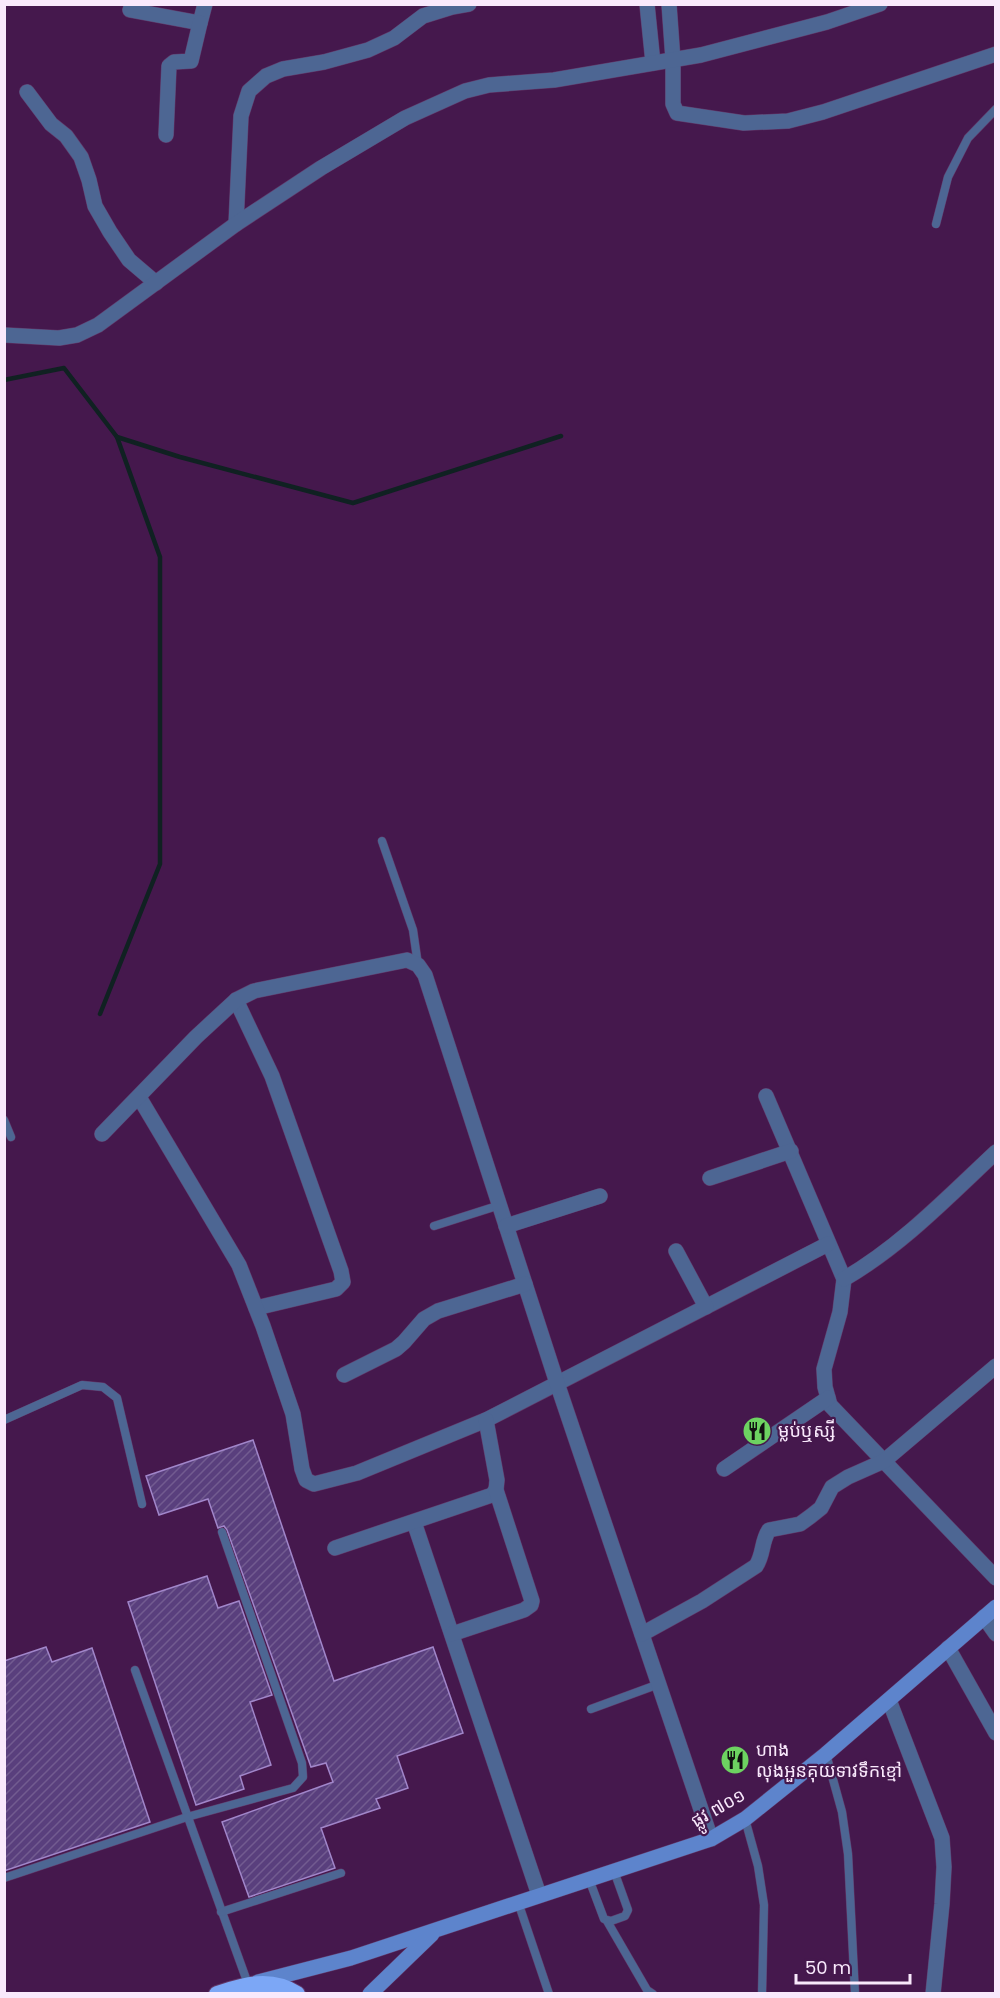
<svg xmlns="http://www.w3.org/2000/svg" width="1000" height="1998" viewBox="0 0 1000 1998" font-family="Poppins,'Noto Sans Khmer',sans-serif">
	<style>
		.lines { fill: none; stroke-linecap: round; stroke-linejoin: round }
		.stream { stroke: #102122; stroke-width: 4.5 }
		.building { fill: url(#building-hatch); stroke: #a186ca; stroke-width: 1.5 }
		.service-casing { stroke: #623969; stroke-width: 9 }
		.minor-casing { stroke: #623969; stroke-width: 16 }
		.secondary-casing { stroke: #623969; stroke-width: 16 }
		.trunk-casing { stroke: #623969; stroke-width: 18 }
		.service { stroke: #4d6693; stroke-width: 8 }
		.minor { stroke: #4d6693; stroke-width: 15 }
		.secondary { stroke: #5d84cc; stroke-width: 15 }
		.trunk { stroke: #7ca7f6; stroke-width: 16 }
		.labels { text-anchor: middle; stroke-width: 4.5; stroke-linejoin: round; paint-order: stroke }
		.poi-label { font-size: 18px; fill: #f9e9fc; stroke: #45184d; text-anchor: start }
		.street-label { font-size: 18px; fill: #f9e9fc; stroke: #45184d }
	</style>
	<defs>
		<pattern id="building-hatch" width="6" height="6" patternUnits="userSpaceOnUse" patternTransform="scale(1.5)"><rect width="6" height="6" fill="#593f7d"/><path d="M-1 1l2-2M0 6l6-6M5 7l2-2" fill="none" stroke="#725b90"/></pattern>
	</defs>
	<rect width="100%" height="100%" fill="#45184d"/>
	<g class="lines">
		<g class="stream">
			<polyline points="4,380 64,368 117,437 160,557 160,864 100,1014"/>
			<polyline points="117,437 180,457 353,503 561,436"/>
		</g>
	</g>
	<g class="building">
		<polygon points="253,1440 334,1681 433,1647 463,1733 397,1756 408,1788 376,1799 380,1808 321,1828 335,1868 249,1897 222,1822 333,1782 326,1763 311,1767 227,1530 224,1526 218,1528 208,1499 159,1515 146,1476"/>
		<polygon points="207,1576 218,1608 239,1601 272,1695 250,1702 271,1765 240,1776 244,1789 196,1805 128,1602"/>
		<polygon points="46,1647 52,1662 92,1648 150,1822 4,1871 4,1661"/>
	</g>
	<g class="lines">
		<g class="service-casing">
			<g id="service">
				<polyline points="936,224 948,177 968,138 996,109"/>
				<polyline points="382,841 413,930 418,965"/>
				<polyline points="4,1120 11,1137"/>
				<polyline points="434,1226 500,1205"/>
				<polyline points="4,1420 82,1385 103,1387 117,1398 142,1504"/>
				<polyline points="135,1670 248,1984"/>
				<polyline points="591,1709 659,1684"/>
				<polyline points="826,1754 842,1812 848,1854 855,1994"/>
				<polyline points="745,1819 758,1866 764,1905 762,1994"/>
				<polyline points="4,1878 187,1817 293,1788 303,1777 302,1763 222,1532"/>
				<polyline points="589,1879 604,1919 611,1921 625,1916 628,1910 614,1871"/>
				<polyline points="518,1902 549,1994"/>
				<polyline points="221,1912 341,1873"/>
				<polyline points="607,1921 647,1990 653,1994"/>
			</g>
		</g>
		<g class="minor-casing">
			<g id="minor">
				<polyline points="647,4 653,63"/>
				<polyline points="669,4 673,60 673,104 677,113 744,123 788,121 823,112 996,54"/>
				<polyline points="130,10 200,23 205,4"/>
				<polyline points="27,92 51,124 66,136 81,157 89,180 95,206 110,232 129,260 156,283"/>
				<polyline points="166,135 169,66 174,62 191,61 200,23"/>
				<polyline points="236,224 241,116 249,91 266,76 283,69 324,62 368,50 394,38 423,16 452,7 469,4"/>
				<polyline points="4,335 59,338 77,335 98,325 236,224 321,168 405,118 465,91 489,85 554,80 701,55 827,22 880,4"/>
				<polyline points="236,1000 272,1076 341,1271 343,1282 336,1289 256,1308"/>
				<polyline points="766,1096 844,1279 840,1312 824,1369 825,1387 830,1405 996,1578"/>
				<polyline points="139,1097 239,1265 263,1326 293,1414 302,1469 306,1480 314,1484 357,1473 486,1420 828,1244"/>
				<polyline points="102,1134 196,1037 236,1000 254,991 407,960 418,965 425,975 557,1383 711,1839"/>
				<polyline points="710,1178 791,1151"/>
				<polyline points="506,1226 600,1196"/>
				<polyline points="676,1251 706,1307"/>
				<path d="M844 1279C901 1246 948 1197 996 1152"/>
				<polyline points="344,1375 396,1349 404,1342 424,1319 438,1311 525,1284"/>
				<polyline points="724,1469 828,1398"/>
				<polyline points="414,1522 539,1895"/>
				<polyline points="335,1548 492,1495 496,1490"/>
				<polyline points="984,1617 996,1634"/>
				<polyline points="452,1634 524,1610 531,1605 532,1601 496,1490 497,1480 486,1420"/>
				<path d="M642 1634 702 1601 756 1566C764 1554 761 1542 769 1530L800 1524 811 1516 821 1508 832 1487 848 1477 884 1461 996 1366"/>
				<polyline points="948,1648 996,1733"/>
				<polyline points="889,1700 942,1838 944,1867 942,1904 933,1994"/>
			</g>
		</g>
		<g class="secondary-casing">
			<g id="secondary">
				<polyline points="258,1982 351,1958 711,1839 745,1819 826,1754 996,1607"/>
				<polyline points="370,1994 432,1934"/>
			</g>
		</g>
		<g class="trunk-casing">
			<path id="trunk" d="M217 1994C244 1985 271 1977 297 1994"/>
		</g>
		<use href="#service" class="service"/>
		<use href="#minor" class="minor"/>
		<use href="#secondary" class="secondary"/>
		<use href="#trunk" class="trunk"/>
	</g>
	<defs>
		<g id="restaurant-disc" transform="scale(1.5)"><circle r="9.5" fill="#6dd361" stroke="#45184d"/><path d="M-5-6h1v4h1v-4h1v4h1v-4h1v5L-1.5 .5V6h-2V.5L-5-1ZM5-6V6H3V1.5H1.5Q1.5-4 5-6Z" fill="#111"/></g>
	</defs>
	<g fill-rule="evenodd">
		<use href="#restaurant-disc" x="757" y="1431"/>
		<use href="#restaurant-disc" x="735" y="1760"/>
	</g>
	<g class="labels">
		<g class="poi-label">
			<text x="778" y="1437">ម្លប់ឬស្សី</text>
			<text x="756" y="1756">ហាង<tspan x="756" dy="21">លុងអួនគុយទាវទឹកខ្មៅ</tspan></text>
		</g>
		<g class="street-label">
			<text transform="translate(718 1808) rotate(-30)" y="6">ផ្លូវ ៧០១</text>
		</g>
	</g>
	<rect width="1000" height="1998" fill="none" stroke="#f9e9fc" stroke-width="12"/>
	<path d="M796 1974v9h114v-9" fill="none" stroke="#f9e9fc" stroke-width="3"/>
	<text x="805" y="1974" font-size="18" fill="#f9e9fc" stroke="#45184d" stroke-width="4.5" paint-order="stroke">50 m</text>
</svg>
